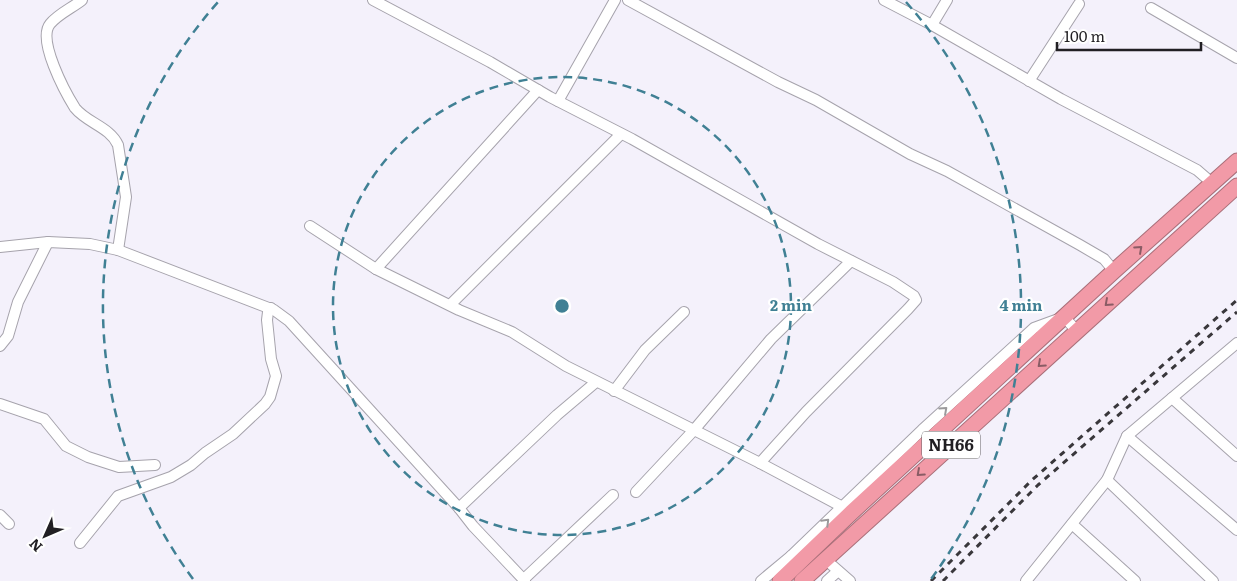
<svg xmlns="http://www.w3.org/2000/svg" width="1237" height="581" viewBox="0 0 1237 581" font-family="Literata,serif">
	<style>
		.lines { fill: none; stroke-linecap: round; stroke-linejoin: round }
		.minor-casing { stroke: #a6a3ac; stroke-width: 12 }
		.highway-casing { stroke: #a96f79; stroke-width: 17 }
		.minor { stroke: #fff; stroke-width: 10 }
		.highway { stroke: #f29aa7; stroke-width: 15 }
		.rail { stroke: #39373b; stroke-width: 3; stroke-dasharray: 6 6; stroke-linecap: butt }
		.oneway { stroke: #8a5c65 }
		.oneway2 { stroke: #9b9a9c }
		.ring { fill: none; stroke: #408094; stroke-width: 2.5; stroke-dasharray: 9 6 }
		.labels { text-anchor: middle; stroke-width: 4.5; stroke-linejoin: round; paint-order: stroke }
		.shield { fill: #fff; stroke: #646265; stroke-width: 1 }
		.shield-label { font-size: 16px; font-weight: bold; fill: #211f23 }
		.centre { fill: #408094; stroke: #fff; stroke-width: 2.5 }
		.ring-label { font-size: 15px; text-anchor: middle; font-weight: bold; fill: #408094; stroke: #fff; stroke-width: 4.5; stroke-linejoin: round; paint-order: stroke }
	</style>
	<rect width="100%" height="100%" fill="#f4f1fb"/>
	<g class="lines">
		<g class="minor-casing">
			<g id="minor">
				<path d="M82 0C72 8 58 14 50 24 37 40 65 92 75 108 87 123 110 127 118 145L126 197 118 250"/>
				<polyline points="373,0 490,62 550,97 632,139 818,244 893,282 914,296 916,300 908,309 806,412 760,463"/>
				<polyline points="628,0 778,82 816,100 910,154 947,171 1080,245 1104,259 1114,271"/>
				<polyline points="884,0 932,25 1061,99 1197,170 1212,183"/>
				<polyline points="1151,8 1237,58"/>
				<polyline points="932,25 947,0"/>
				<polyline points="1029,81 1079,4"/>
				<polyline points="558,101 615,0"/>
				<polyline points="310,226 376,269 459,310 512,332 566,366 760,463 852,512"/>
				<polyline points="0,247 48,242 90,244 118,250 274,310 289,321 459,508 473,526 525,581"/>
				<polyline points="376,269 538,90"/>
				<polyline points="450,305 621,134"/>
				<polyline points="0,346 8,336 18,302 48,242"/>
				<polyline points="614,391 645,350 684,312"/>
				<polyline points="1172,398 1237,456"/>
				<polyline points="0,404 44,419 66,446 88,457 119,467 155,465"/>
				<polyline points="1127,436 1237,530"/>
				<polyline points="1107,480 1213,581"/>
				<polyline points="636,492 694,430 771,339 851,261"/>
				<polyline points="459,508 557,415 596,382"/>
				<polyline points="0,515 9,524"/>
				<polyline points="1072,524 1135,581"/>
				<polyline points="80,543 118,496 171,477 191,465 205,453 233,434 265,404 270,397 276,376 271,359 267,320 268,312 271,308"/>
				<polyline points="791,556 922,430 1034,328 1064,317 1077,331"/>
				<polyline points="826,560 850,581"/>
				<polyline points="524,579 613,495"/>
				<polyline points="761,581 791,556 796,554"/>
				<polyline points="827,581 838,571"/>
				<polyline points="1026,581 1107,480 1127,436 1237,343"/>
			</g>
		</g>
		<g class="highway-casing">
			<g id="highway">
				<polyline points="780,581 852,512 1114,271 1237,161"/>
				<polyline points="802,581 1237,186"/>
			</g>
		</g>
		<use href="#minor" class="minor"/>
		<use href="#highway" class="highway"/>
		<g class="rail">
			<polyline points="931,581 1032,480 1237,300"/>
			<polyline points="943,581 1038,485 1237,312"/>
		</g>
	</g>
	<defs><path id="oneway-chevron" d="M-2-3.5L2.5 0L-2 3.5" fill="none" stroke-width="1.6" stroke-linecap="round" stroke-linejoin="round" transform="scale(1.25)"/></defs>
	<g class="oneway">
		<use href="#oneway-chevron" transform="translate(1139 249) rotate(-42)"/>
		<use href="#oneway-chevron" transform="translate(1108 303) rotate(138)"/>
		<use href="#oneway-chevron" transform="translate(1041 364) rotate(138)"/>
		<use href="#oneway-chevron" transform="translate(920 473) rotate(138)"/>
	</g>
	<g class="oneway2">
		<use href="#oneway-chevron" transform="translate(944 410) rotate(-42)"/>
		<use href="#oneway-chevron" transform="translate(826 522) rotate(-45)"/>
	</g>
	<g class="ring">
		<circle cx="562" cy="306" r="229"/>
		<path d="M193 579A459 459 0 0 1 218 2M906 2A459 459 0 0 1 931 579"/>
	</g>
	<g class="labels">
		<rect class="shield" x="922" y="431.5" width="58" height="27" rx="4"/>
		<g class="shield-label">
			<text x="951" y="451">NH66</text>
		</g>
	</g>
	<circle cx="562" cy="306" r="8" class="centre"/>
	<g class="ring-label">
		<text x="791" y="311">2 min</text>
		<text x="1021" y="311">4 min</text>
	</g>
	<g transform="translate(45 536) rotate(225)" stroke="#ffffff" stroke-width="4" paint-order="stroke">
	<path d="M0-4L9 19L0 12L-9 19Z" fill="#211f23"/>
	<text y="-8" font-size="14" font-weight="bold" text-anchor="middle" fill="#211f23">N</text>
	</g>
	<path d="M1057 42v8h144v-8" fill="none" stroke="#211f23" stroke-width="2.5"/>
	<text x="1064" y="42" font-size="15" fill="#211f23" stroke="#ffffff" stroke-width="4" paint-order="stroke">100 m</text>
</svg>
